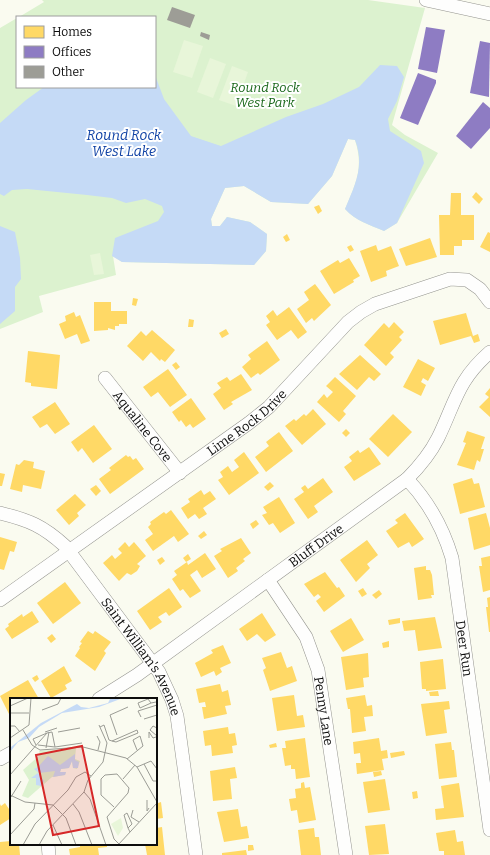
<svg xmlns="http://www.w3.org/2000/svg" width="490" height="855" viewBox="0 0 490 855" font-family="Bitter,serif">
	<style>
		.green { fill: #dcf2cf }
		.pitch { fill: #e8f6d9 }
		.water { fill: #c5daf6 }
		.homes { fill: #ffd966 }
		.offices { fill: #8e7cc3 }
		.building { fill: #9d9d96 }
		.lines { fill: none; stroke-linecap: round; stroke-linejoin: round }
		.minor-casing { stroke: #94948f; stroke-width: 14 }
		.minor { stroke: #fefefd; stroke-width: 13 }
		.labels { text-anchor: middle; stroke-width: 4; stroke-linejoin: round; paint-order: stroke }
		.park-label { font-size: 13px; font-style: italic; fill: #1a681b; stroke: #fff }
		.street-label { font-size: 13px; fill: #0d0d0d; stroke: #fff }
		.water-label { font-size: 14px; font-style: italic; fill: #1042a5; stroke: #fff }
		.inset-road { fill: none; stroke: #9b9c95; stroke-width: 1 }
		.view { fill: #d62828; fill-opacity: 0.15; stroke: #d62828; stroke-width: 2 }
		.inset-edge { fill: none; stroke: #0d0d0d; stroke-width: 2 }
	</style>
	<rect width="100%" height="100%" fill="#fafbf0"/>
	<path class="green" d="M42 0H368L425 8 392 125 405 135 438 153 397 223 384 231C370 225 356 221 345 209 356 183 364 168 355 140L348 139 332 176 308 204 271 202 244 186 225 188 211 219 212 226H220L227 217 250 222 267 234 266 251 254 265 122 262 113 256 116 275 39 296 43 312 0 329V28L17 18V87H155V17H19L44 2Z"/>
	<g class="pitch">
		<polygon points="184,40 203,46 192,78 173,72"/>
		<polygon points="210,58 226,64 213,98 197,92"/>
		<polygon points="232,66 248,72 236,106 219,100"/>
		<polygon points="100,253 104,274 94,275 90,255"/>
	</g>
	<g class="water">
		<path d="M380 65 397 66 404 77 397 101 388 119 390 131 421 151 424 163 397 223 384 231C370 225 356 221 345 209 355 185 365 166 355 140L348 139 332 176 308 204 271 202 244 186 225 188 211 219 212 226H220L227 217 250 222 267 234 266 251 254 265 122 262 112 256 115 238 158 221 164 212 162 206 145 199 126 203 112 198 87 195 27 189 12 190 4 196 0 194V123L26 100 44 87H155V75L164 99 191 136 221 146 286 117 323 104 359 87Z"/>
		<polygon points="0,226 15,232 20,258 21,279 15,287 15,311 0,324"/>
	</g>
	<g class="homes">
		<polygon points="476,192 483,199 479,204 472,197"/>
		<polygon points="451,193 461,193 461,215 474,215 474,240 462,240 462,246 454,246 454,255 440,255 439,215 450,215"/>
		<polygon points="319,205 322,211 318,214 314,207"/>
		<polygon points="488,232 490,233 490,252 480,247"/>
		<polygon points="287,234 290,240 286,242 283,237"/>
		<polygon points="430,238 437,257 406,266 399,249"/>
		<polygon points="351,245 354,250 350,252 347,247"/>
		<polygon points="376,245 378,251 391,246 399,266 386,271 387,276 371,282 360,251"/>
		<polygon points="349,258 360,276 353,280 354,282 334,294 320,271 338,260 340,263"/>
		<polygon points="315,284 331,305 314,321 312,318 306,323 297,309 309,300 304,292"/>
		<polygon points="133,298 138,299 136,306 132,305"/>
		<polygon points="94,302 111,302 111,311 127,311 127,324 119,324 119,326 115,326 115,330 108,328 108,330 94,331"/>
		<polygon points="289,307 307,332 298,339 291,330 277,340 266,325 270,322 266,316 273,310 277,316"/>
		<polygon points="74,312 76,317 80,315 90,341 81,344 77,334 65,339 59,324 66,321 65,316"/>
		<polygon points="466,313 473,336 478,334 480,341 474,343 471,336 440,345 433,321"/>
		<polygon points="189,319 194,320 193,327 188,327"/>
		<polygon points="394,322 404,332 399,337 402,340 390,353 394,357 386,366 364,345 384,323 389,328"/>
		<polygon points="226,329 229,334 222,338 219,333"/>
		<polygon points="152,330 175,350 165,362 161,359 160,361 151,352 143,361 127,346 141,331 146,336"/>
		<polygon points="267,341 280,360 260,375 258,373 251,378 242,367 251,359 248,355"/>
		<polygon points="28,351 60,355 57,389 31,386 31,383 25,382"/>
		<polygon points="360,355 381,374 374,381 369,377 357,390 339,374"/>
		<polygon points="418,359 435,368 428,381 423,378 421,382 426,385 421,396 403,387"/>
		<polygon points="176,362 180,367 176,370 172,365"/>
		<polygon points="168,369 187,395 170,407 158,392 151,397 143,387"/>
		<polygon points="241,374 252,390 231,402 233,404 224,410 213,394 221,388 217,383 227,377 230,381"/>
		<polygon points="335,377 356,396 343,411 346,414 339,422 317,402 324,394 327,398 333,392 326,386"/>
		<polygon points="490,388 490,417 479,407 489,397 485,394"/>
		<polygon points="191,398 206,419 193,428 190,424 186,427 181,420 179,422 172,412"/>
		<polygon points="55,402 70,424 55,434 47,424 40,428 32,417"/>
		<polygon points="313,409 326,424 302,445 285,426 294,419 296,421 304,414 306,416"/>
		<polygon points="393,414 412,432 388,457 369,439"/>
		<polygon points="94,425 112,449 93,463 82,448 78,452 71,442"/>
		<polygon points="346,429 350,433 346,437 342,433"/>
		<polygon points="467,431 485,437 481,449 484,449 480,462 477,460 474,470 457,465 466,443 463,442"/>
		<polygon points="279,432 293,451 266,472 255,457 269,446 266,442"/>
		<polygon points="369,447 381,464 354,481 344,467 352,461 349,457 358,450 360,453"/>
		<polygon points="244,452 259,473 229,495 218,480 223,477 220,472 228,466 232,472 239,467 234,460"/>
		<polygon points="126,455 128,457 130,456 133,460 136,458 144,469 110,494 99,479 111,470 109,468"/>
		<polygon points="24,460 34,462 33,468 45,471 41,489 23,485 22,492 10,489 16,464 19,465"/>
		<polygon points="0,473 5,474 2,486 0,486"/>
		<polygon points="323,478 333,492 314,506 318,512 308,519 294,499 304,492 301,488 305,485 308,489"/>
		<polygon points="472,478 474,484 479,483 485,507 460,514 453,484"/>
		<polygon points="270,482 274,486 268,491 264,487"/>
		<polygon points="96,485 101,491 96,496 90,489"/>
		<polygon points="201,490 204,495 210,491 216,499 203,508 207,514 199,519 195,514 188,519 181,508 190,502 188,499"/>
		<polygon points="75,494 86,505 77,513 79,516 69,525 56,510"/>
		<polygon points="279,497 295,523 280,533 273,523 269,525 262,515 267,513 263,507"/>
		<polygon points="171,510 189,534 178,542 174,536 153,551 145,540 153,534 148,527 151,524 150,522 164,512 166,514"/>
		<polygon points="405,513 424,539 412,547 409,542 398,548 386,531 398,523 395,520"/>
		<polygon points="486,513 490,528 490,545 474,550 468,518"/>
		<polygon points="256,520 259,524 253,529 250,524"/>
		<polygon points="204,531 207,535 201,539 198,536"/>
		<polygon points="0,537 17,542 14,552 10,551 4,570 0,569"/>
		<polygon points="241,538 251,553 243,559 245,561 236,568 238,571 228,578 214,556 222,551 220,549"/>
		<polygon points="367,540 378,555 367,564 370,568 356,582 340,560"/>
		<polygon points="125,542 129,547 134,542 146,556 137,564 140,566 137,571 131,575 127,573 119,581 103,563 112,555 115,559 122,553 118,549"/>
		<polygon points="205,553 216,569 202,578 197,570 190,575 201,591 190,598 183,589 180,591 172,579 177,575 174,571 187,562 188,565"/>
		<polygon points="188,554 191,559 186,562 183,558"/>
		<polygon points="490,556 490,590 483,592 479,566 482,566 481,558"/>
		<polygon points="162,557 165,561 160,565 157,560"/>
		<polygon points="426,566 426,570 430,570 432,575 434,595 431,595 432,598 418,600 414,568"/>
		<polygon points="325,572 337,588 339,587 345,596 324,612 316,601 321,597 318,594 314,597 304,584"/>
		<polygon points="65,582 81,603 53,624 37,603"/>
		<polygon points="169,588 182,607 169,616 166,612 158,617 162,622 150,630 137,611"/>
		<polygon points="363,588 367,594 362,597 358,591"/>
		<polygon points="379,590 382,594 376,599 372,595"/>
		<polygon points="490,597 490,632 489,632 486,607 488,607 487,598"/>
		<polygon points="32,611 39,622 12,639 5,629 9,626 8,624 22,614 23,617"/>
		<polygon points="262,613 276,635 265,642 257,634 247,641 239,629"/>
		<polygon points="435,617 442,648 418,651 415,630 404,631 402,621"/>
		<polygon points="351,618 364,640 343,652 330,631"/>
		<polygon points="400,618 400,623 389,625 388,620"/>
		<polygon points="88,631 93,634 95,631 111,642 104,651 106,653 95,671 75,656 80,648 79,647 82,643 80,642"/>
		<polygon points="52,634 56,639 51,643 47,638"/>
		<polygon points="389,641 389,647 383,648 382,643"/>
		<polygon points="223,645 231,663 220,668 222,672 216,676 214,671 201,677 195,663 213,653 211,650"/>
		<polygon points="281,652 287,668 292,666 297,681 270,691 263,670 266,668 262,658"/>
		<polygon points="368,653 369,677 363,678 364,687 346,690 341,657"/>
		<polygon points="443,659 446,689 426,691 426,689 422,689 420,662"/>
		<polygon points="64,666 72,681 65,685 67,689 51,698 41,681"/>
		<polygon points="37,675 39,679 35,682 32,678"/>
		<polygon points="28,680 39,699 11,699 11,718 0,696"/>
		<polygon points="220,684 222,692 228,690 231,705 225,706 227,714 204,719 202,707 206,707 205,702 199,703 196,689"/>
		<polygon points="438,691 439,696 430,696 429,692"/>
		<polygon points="294,695 297,716 303,715 305,727 277,731 272,698"/>
		<polygon points="365,695 367,706 372,705 373,716 364,717 366,731 352,733 350,709 348,709 346,698"/>
		<polygon points="449,701 450,709 444,710 447,733 426,736 421,704"/>
		<polygon points="228,727 229,734 235,733 237,745 232,746 233,753 212,756 211,745 205,746 203,731"/>
		<polygon points="305,738 310,777 296,779 295,769 291,769 291,765 285,766 282,748 286,748 285,741"/>
		<polygon points="379,738 381,751 387,750 388,758 382,759 384,770 357,774 356,763 361,763 360,753 354,754 353,742"/>
		<polygon points="451,742 452,750 454,750 457,777 439,779 435,744"/>
		<polygon points="276,743 277,747 270,748 269,745"/>
		<polygon points="404,751 405,755 391,758 390,753"/>
		<polygon points="235,767 237,778 230,779 232,799 213,801 210,771"/>
		<polygon points="381,771 382,775 374,777 373,772"/>
		<polygon points="385,779 390,810 368,813 363,782"/>
		<polygon points="304,782 305,788 310,787 316,820 299,823 297,810 291,811 289,799 296,798 295,789 301,788 301,783"/>
		<polygon points="459,783 464,817 436,820 435,809 444,808 441,786"/>
		<polygon points="417,791 418,798 413,799 412,792"/>
		<polygon points="156,797 158,803 161,802 163,818 156,819"/>
		<polygon points="5,803 11,812 11,818 0,825 0,804 1,806"/>
		<polygon points="238,809 241,827 247,826 249,838 224,842 217,812"/>
		<polygon points="385,824 389,854 369,855 365,826"/>
		<polygon points="162,827 165,855 147,855 145,844 156,844 156,828"/>
		<polygon points="314,828 315,837 319,837 321,855 301,855 298,830"/>
		<polygon points="455,830 457,842 463,841 465,855 444,855 444,851 439,851 436,833"/>
		<polygon points="11,841 11,844 19,844 20,855 0,855 0,842"/>
		<polygon points="80,844 107,844 107,847 98,848 99,855 70,855 69,849 80,847"/>
		<polygon points="248,845 253,845 254,850 248,851"/>
		<polygon points="246,850 247,855 222,855 222,853"/>
	</g>
	<g class="offices">
		<polygon points="426,27 445,30 437,73 418,69"/>
		<polygon points="480,41 490,43 489,97 470,93"/>
		<polygon points="418,73 436,80 436,83 418,125 400,118"/>
		<polygon points="483,102 490,108 490,128 471,149 456,136"/>
	</g>
	<g class="building">
		<polygon points="172,7 195,15 190,28 167,20"/>
		<polygon points="201,32 210,35 209,40 200,36"/>
	</g>
	<g class="lines">
		<g class="minor-casing">
			<g id="minor">
				<polyline points="426,0 490,14"/>
				<path id="s1" d="M105 378 180 473"/>
				<path id="s2" d="M407 479C429 502 443 528 452 558L490 830"/>
				<path id="s3" d="M0 513C29 520 43 526 65 546L159 672 172 700 177 716 196 855"/>
				<path id="s4" d="M268 580 306 637 318 670 346 855"/>
				<path id="s5" d="M0 600 249 423 269 407 348 322 361 312 375 304 450 279 467 280 480 289 490 302"/>
				<path id="s6" d="M99 699 137 675 407 479C419 467 430 454 438 438 456 401 457 381 490 352"/>
				<polyline points="0,759 11,753"/>
				<polyline points="48,844 49,855"/>
			</g>
		</g>
		<use href="#minor" class="minor"/>
	</g>
	<g class="labels">
		<g class="park-label">
			<text x="265" y="92">Round Rock<tspan x="265" dy="15">West Park</tspan></text>
		</g>
		<g class="street-label">
			<text dy="5" stroke="none"><textPath href="#s5" startOffset="304">Lime Rock Drive</textPath></text>
			<text dy="5" stroke="none"><textPath href="#s1" startOffset="61">Aqualine Cove</textPath></text>
			<text dy="5" stroke="none"><textPath href="#s6" startOffset="266">Bluff Drive</textPath></text>
			<text dy="5" stroke="none"><textPath href="#s2" startOffset="183">Deer Run</textPath></text>
			<text dy="5" stroke="none"><textPath href="#s3" startOffset="209">Saint William's Avenue</textPath></text>
			<text dy="5" stroke="none"><textPath href="#s4" startOffset="145">Penny Lane</textPath></text>
		</g>
		<g class="water-label">
			<text x="124" y="140">Round Rock<tspan x="124" dy="16">West Lake</tspan></text>
		</g>
	</g>
	<g transform="translate(10 698)">
		<rect width="147" height="147" fill="#fafbf0"/>
		<path d="M66 50 65 61 70 63 67 71 63 70 62 63 59 70 51 71 50 74H56L55 77 42 79 18 100 12 98 19 82 13 72 30 57 29 53Z" fill="#dcf2cf"/>
		<path d="M111 120 113 130 108 138 101 126Z" fill="#e8f6d9"/>
		<path d="M113 0 89 9 52 15 29 29 19 40 8 44 0 54 1 49 31 25 67 6 71 9 79 10 98 5 100 1ZM65 56V62L69 64 68 70H63L62 63 59 70 51 71 50 74H56L55 77 43 79 45 73 29 75 24 71 28 69 38 58 50 67ZM28 75 34 83 31 88 26 87V80H21Z" fill="#c5daf6"/>
		<path class="inset-road" d="M141 5 130 10 128 5 138 1 141 5 146 4M0 8 18 0M32 12 48 6 51 0M0 15H19M131 19 128 13 147 7M134 21 147 17M0 28H5L10 34M90 29 94 27 99 42 102 43M147 30 143 28 140 32 147 38M13 32 22 47 30 52 73 49 116 60 127 69 147 104M127 32 128 35 106 44 102 43ZM35 34 47 30M48 34 70 30M107 37 100 17 118 9M87 38 90 44 88 52M0 40 19 27 21 0M139 40V34L143 40 146 39M26 47 23 41 37 35M45 49 72 45M36 50 39 34M117 61 133 48 130 38 123 42 127 52M134 66 143 83H147M127 69 141 63 147 71M0 77 37 35 42 34 45 49 28 47M113 81 125 67M74 94 80 101 96 147M0 97 15 104 43 107 56 120 66 147M1 99 11 83M137 102V113L139 110M63 106 69 114 82 147M104 109 91 97V81L95 77 107 76 119 90 118 95 97 119 104 141 109 146M123 112 121 119 129 124M43 127 52 147M118 130 122 126 117 115 114 117 118 130 120 134M0 137 24 111 25 105M13 147 25 126 58 92 66 79 75 74 81 78M29 147 37 133 74 94 78 82 93 64 97 45 89 27M108 147 147 105"/>
		<path class="view" d="M72 48 89 128 43 137 26 57Z"/>
		<rect width="147" height="147" class="inset-edge"/>
	</g>
	<rect x="16" y="16" width="140" height="72" fill="#ffffff" stroke="#9e9e9e"/>
	<rect x="24" y="26" width="20" height="12" fill="#ffd966" stroke="#9e9e9e"/>
	<text x="52" y="36" font-size="12" fill="#0d0d0d">Homes</text>
	<rect x="24" y="46" width="20" height="12" fill="#8e7cc3" stroke="#9e9e9e"/>
	<text x="52" y="56" font-size="12" fill="#0d0d0d">Offices</text>
	<rect x="24" y="66" width="20" height="12" fill="#9d9d96" stroke="#9e9e9e"/>
	<text x="52" y="76" font-size="12" fill="#0d0d0d">Other</text>
</svg>
